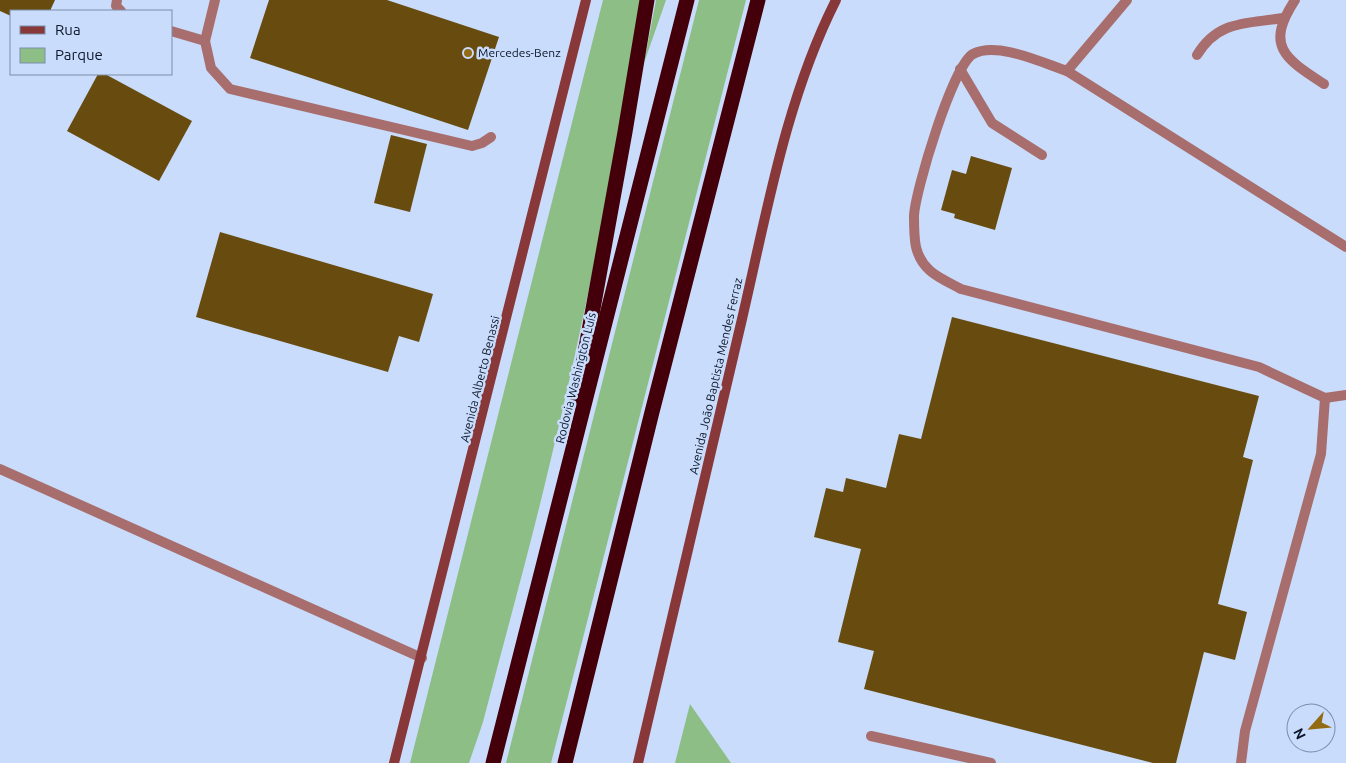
<svg xmlns="http://www.w3.org/2000/svg" width="1346" height="763" viewBox="0 0 1346 763" font-family="Ubuntu,sans-serif">
	<style>
		.green { fill: #8dbe85 }
		.building { fill: #684c0f }
		.lines { fill: none; stroke-linecap: round; stroke-linejoin: round }
		.lane { stroke: #a86e6d; stroke-width: 10 }
		.street { stroke: #a86e6d; stroke-width: 10 }
		.secondary { stroke: #89383a; stroke-width: 10 }
		.highway { stroke: #44000a; stroke-width: 15 }
		.poi-dot { fill: #926b13; stroke: #c9dcfc; stroke-width: 2 }
		.labels { text-anchor: middle; stroke-width: 5; stroke-linejoin: round; paint-order: stroke }
		.poi-label { font-size: 12px; fill: #0b1628; stroke: #c9dcfc; text-anchor: start }
		.street-label { font-size: 12px; fill: #0b1628; stroke: #c9dcfc }
	</style>
	<rect width="100%" height="100%" fill="#c9dcfc"/>
	<g class="green">
		<path d="M603 0H641C616 157 587 312 549 467 529 552 505 637 483 722L469 763H410Z"/>
		<polygon points="656,0 666,0 644,63"/>
		<polygon points="699,0 746,0 551,763 506,763"/>
		<polygon points="690,704 731,763 675,763"/>
	</g>
	<g class="building">
		<polygon points="0,0 55,0 50,11 11,11 11,16 0,11"/>
		<polygon points="269,0 387,0 499,37 468,130 250,58"/>
		<polygon points="98,74 105,74 192,121 159,181 67,131"/>
		<polygon points="391,135 427,144 410,212 374,203"/>
		<polygon points="971,156 1012,168 995,230 954,218 955,214 941,210 952,170 966,174"/>
		<polygon points="220,232 433,294 419,342 399,336 388,372 196,317"/>
		<polygon points="952,317 1259,396 1243,457 1253,460 1218,604 1247,612 1235,660 1204,652 1176,763 1153,763 864,689 874,651 838,642 861,549 814,537 826,488 843,492 846,478 886,488 899,434 921,439"/>
	</g>
	<g class="lines">
		<g class="lane">
			<polyline points="117,0 116,6 121,11"/>
			<polyline points="215,0 205,41 211,68 230,89 472,146 482,143 491,137"/>
			<path d="M1295 0C1265 46 1284 58 1324 84"/>
			<polyline points="171,31 205,41"/>
			<path d="M1197 55C1218 20 1246 24 1283 18"/>
			<polyline points="960,69 992,123 1042,155"/>
			<path d="M1067 71C1043 63 997 41 973 54 953 65 915 191 914 216 914 225 914 238 916 247 922 272 941 278 961 289L1259 367 1325 398 1321 454 1245 731 1241 763"/>
			<polyline points="1325,398 1346,395"/>
			<polyline points="0,469 422,658"/>
			<polyline points="871,736 991,763"/>
		</g>
		<polyline class="street" points="1127,0 1067,71 1346,247"/>
		<g class="secondary">
			<polyline points="394,763 586,0"/>
			<path d="M638 763C673 615 707 467 742 319 767 212 786 99 836 0"/>
		</g>
		<g class="highway">
			<polyline points="577,397 625,132 647,0"/>
			<polyline points="493,763 687,0"/>
			<polyline points="565,763 652,412 758,0"/>
		</g>
	</g>
	<circle class="poi-dot" cx="468" cy="53" r="5"/>
	<g class="labels">
		<g class="poi-label">
			<text x="478" y="57">Mercedes-Benz</text>
		</g>
		<g class="street-label">
			<text transform="translate(716 376) rotate(-77)" y="4">Avenida João Baptista Mendes Ferraz</text>
			<text transform="translate(576 378) rotate(-76)" y="4">Rodovia Washington Luís</text>
			<text transform="translate(480 379) rotate(-76)" y="4">Avenida Alberto Benassi</text>
		</g>
	</g>
	<rect x="10" y="10" width="162" height="65" fill="#c9dcfc" stroke="#7d8da7"/>
	<rect x="20" y="26" width="25" height="8" fill="#89383a" stroke="#7d8da7"/>
	<text x="55" y="35" font-size="15" fill="#0b1628">Rua</text>
	<rect x="20" y="48" width="25" height="15" fill="#8dbe85" stroke="#7d8da7"/>
	<text x="55" y="60" font-size="15" fill="#0b1628">Parque</text>
	<g transform="translate(1311 728) rotate(243)"><circle r="24" fill="#c9dcfc" stroke="#7d8da7"/>
	<path d="M0-4L9 19L0 12L-9 19Z" fill="#926b13"/>
	<text y="-8" font-size="14" font-weight="bold" text-anchor="middle" fill="#0b1628">N</text>
	</g>
</svg>
